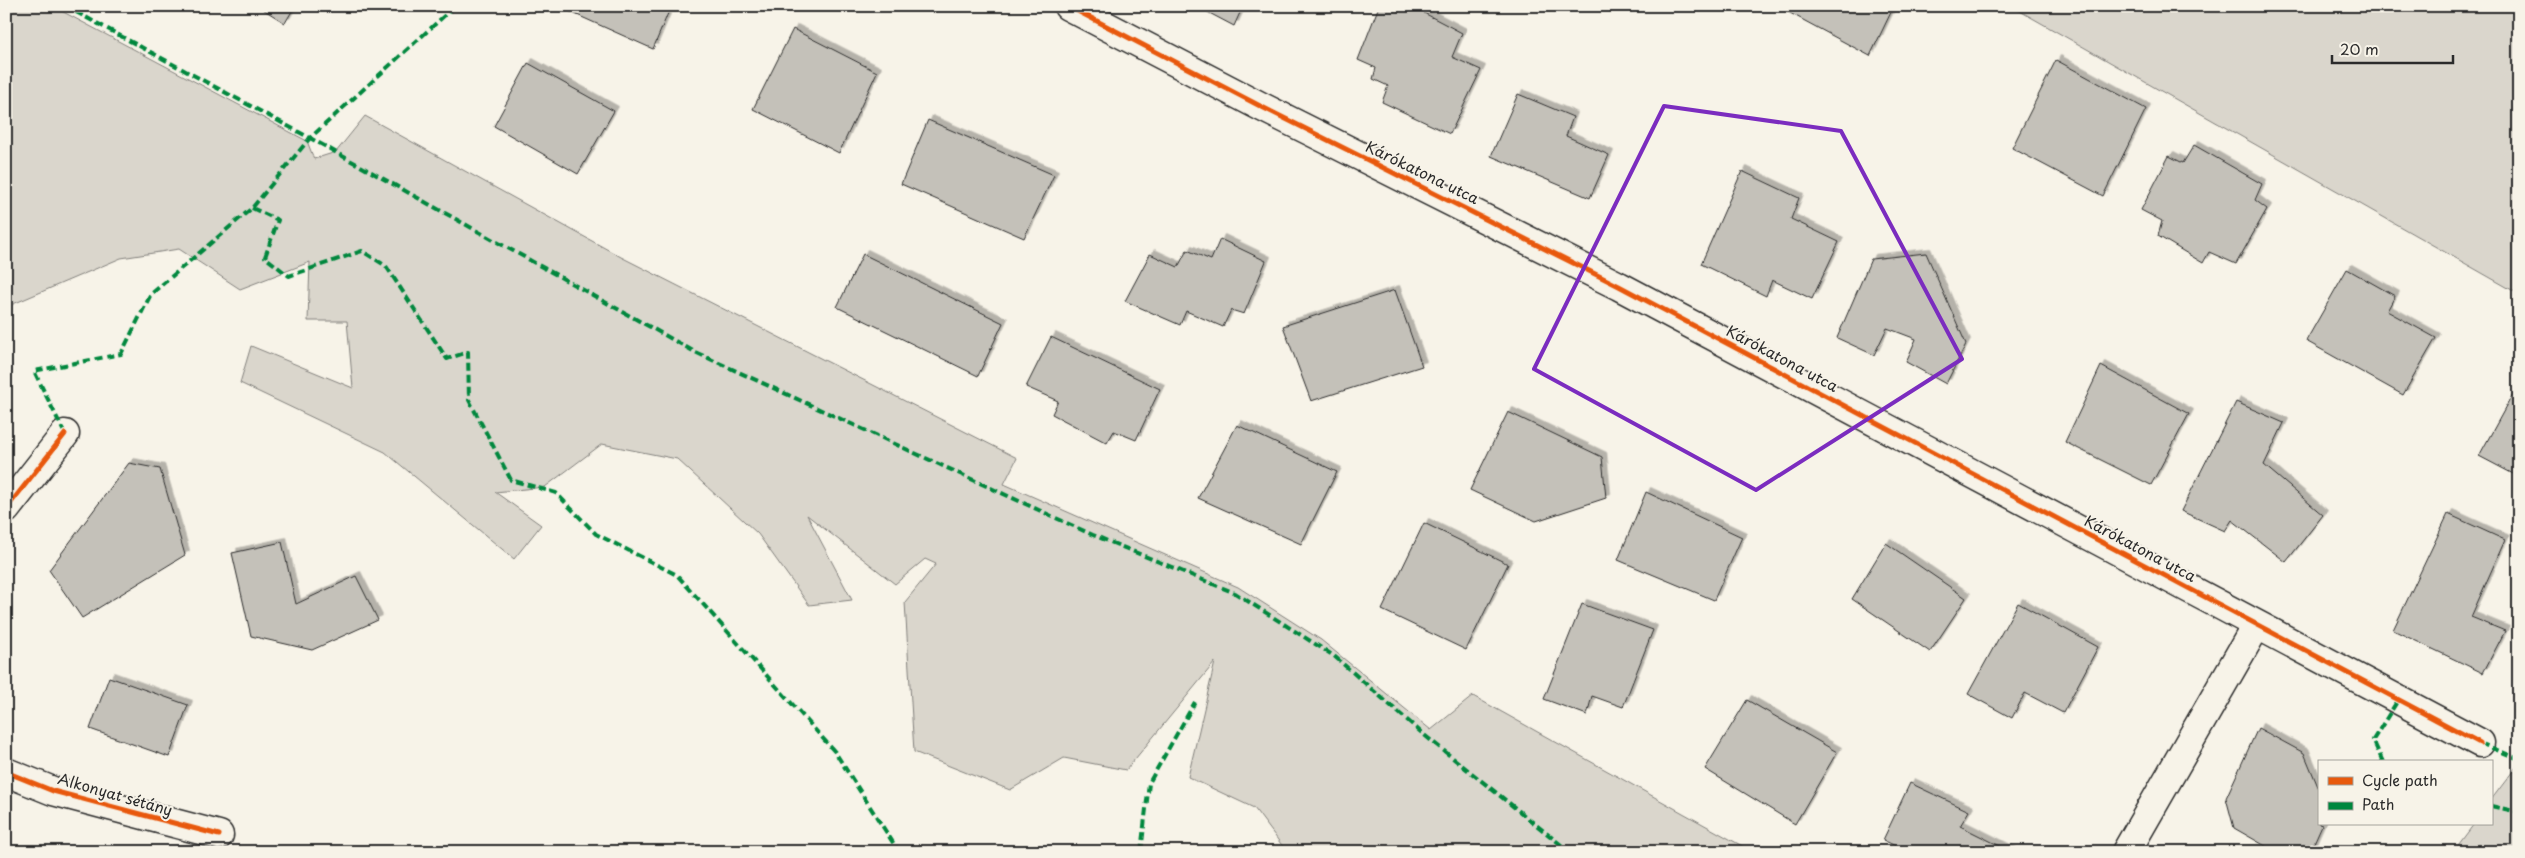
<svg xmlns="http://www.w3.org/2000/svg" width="2525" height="858" viewBox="0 0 2525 858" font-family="'Playpen Sans',sans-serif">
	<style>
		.green { fill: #dad6cc; stroke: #82807c }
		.building { fill: #c4c1b9; stroke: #2b2b2b; filter: url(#shadow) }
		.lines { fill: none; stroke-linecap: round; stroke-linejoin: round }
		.minor-casing { stroke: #2b2b2b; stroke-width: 31 }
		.minor { stroke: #f7f3e8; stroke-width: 28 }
		.quiet { stroke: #00873e; stroke-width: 4; stroke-dasharray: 8 4; stroke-linecap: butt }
		.cycleway-casing { stroke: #f7f3e8; stroke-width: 8 }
		.cycleway { stroke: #e8590c; stroke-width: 5 }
		.marked { fill: none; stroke: #7b2cbf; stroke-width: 4; stroke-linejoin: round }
		.labels { text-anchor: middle; stroke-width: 4; stroke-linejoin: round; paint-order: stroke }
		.street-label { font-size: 15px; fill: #2b2b2b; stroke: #f7f3e8 }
	</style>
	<defs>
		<filter id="shadow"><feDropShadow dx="4.5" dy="-4.5" stdDeviation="0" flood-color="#0004"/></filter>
	</defs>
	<rect width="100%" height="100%" fill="#f7f3e8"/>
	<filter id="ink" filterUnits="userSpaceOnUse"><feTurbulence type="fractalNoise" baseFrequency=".02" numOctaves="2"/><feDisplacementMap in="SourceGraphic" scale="10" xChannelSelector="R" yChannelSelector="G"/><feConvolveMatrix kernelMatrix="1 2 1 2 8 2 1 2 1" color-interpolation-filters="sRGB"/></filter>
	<g filter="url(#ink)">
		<g class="green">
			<polygon points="6,6 52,6 307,141 314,159 336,152 365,116 621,257 1017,458 1004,484 1238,587 1321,640 1431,730 1473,696 1753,852 1287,852 1254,808 1188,777 1215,662 1126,770 1064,758 1010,790 914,752 905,602 936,564 925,559 895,584 807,515 852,600 809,605 758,534 677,459 602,444 545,487 495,492 541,525 514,559 385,452 240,383 251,346 353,388 347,321 308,321 310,262 240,289 179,249 121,258 6,307"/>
			<polygon points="2011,6 2519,6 2519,294"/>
			<polygon points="2519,763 2519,852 2453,852 2474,824 2491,824 2491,800"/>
		</g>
		<g class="building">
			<polygon points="258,6 295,6 285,23"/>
			<polygon points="557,6 671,6 653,49"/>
			<polygon points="1196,6 1243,6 1234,26"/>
			<polygon points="1379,6 1426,6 1424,13 1462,33 1452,57 1481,70 1450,134 1382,102 1388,86 1373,79 1376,68 1358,60"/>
			<polygon points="1777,6 1894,6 1870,56"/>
			<polygon points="793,29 877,72 839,153 753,109"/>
			<polygon points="2056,60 2146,109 2103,196 2012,148"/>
			<polygon points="528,63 614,111 578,174 494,126"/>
			<polygon points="1518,94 1573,117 1566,136 1609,155 1590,198 1491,156"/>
			<polygon points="928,120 1054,175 1024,238 901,184"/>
			<polygon points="2194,145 2262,184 2255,200 2267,209 2236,264 2209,252 2203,263 2158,236 2162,221 2141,210 2169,156 2183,163"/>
			<polygon points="1742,171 1799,198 1791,219 1839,242 1812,299 1772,280 1766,296 1701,264"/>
			<polygon points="1220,239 1266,261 1244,314 1231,310 1223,327 1186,311 1180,325 1125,301 1150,254 1178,267 1187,250 1211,260"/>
			<polygon points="1926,253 1966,344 1946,384 1906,362 1916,339 1887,328 1874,355 1837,338 1871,259"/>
			<polygon points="863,254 1003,323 978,376 837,307"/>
			<polygon points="2347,269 2395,296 2387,311 2436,338 2403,395 2306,341"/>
			<polygon points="1395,290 1422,366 1311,401 1283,326"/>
			<polygon points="1051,337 1160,389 1136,440 1114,431 1107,443 1052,414 1058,401 1026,387"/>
			<polygon points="2101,366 2189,414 2151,485 2065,442"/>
			<polygon points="2519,383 2519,477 2479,456"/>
			<polygon points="2236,402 2284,423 2264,465 2323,515 2286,562 2232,520 2225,531 2181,511"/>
			<polygon points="1508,412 1602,457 1606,498 1536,521 1470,490"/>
			<polygon points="1237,425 1337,472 1301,544 1198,498"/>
			<polygon points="129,463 160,469 185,555 82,618 49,570"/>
			<polygon points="1646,492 1742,537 1714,600 1618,560"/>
			<polygon points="2448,514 2505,540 2471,617 2505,631 2483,673 2393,630"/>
			<polygon points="1424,523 1508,564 1466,650 1382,610"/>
			<polygon points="282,542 296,604 356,576 378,620 312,650 251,636 232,553"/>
			<polygon points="1886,543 1966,598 1930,652 1852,599"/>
			<polygon points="2018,603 2098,647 2063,713 2025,693 2012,718 1968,694"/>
			<polygon points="1582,604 1653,630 1623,707 1592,696 1587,715 1544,699"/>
			<polygon points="109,677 188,705 169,757 90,729"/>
			<polygon points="1747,700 1837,752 1795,824 1705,769"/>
			<polygon points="2258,728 2304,753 2319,789 2319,824 2322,825 2310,852 2276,852 2234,828 2226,798"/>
			<polygon points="1910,783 1969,811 1960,826 2012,852 1908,852 1883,840"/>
		</g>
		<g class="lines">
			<g class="minor-casing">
				<g id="minor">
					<polyline points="1068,6 1262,107 1619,286 2480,743"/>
					<polyline points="6,509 65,434"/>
					<polyline points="6,772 53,791 219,835"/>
					<polyline points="2126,852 2256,626"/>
				</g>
			</g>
			<use href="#minor" class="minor"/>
			<g class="quiet">
				<polyline points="65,6 310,138 695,352 1093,535 1235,593 1334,656 1423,734 1570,852"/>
				<polyline points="252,208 278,220 265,257 289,276 362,251 386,266 447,359 468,352 469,400 511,480 556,493 596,534 677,575 835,752 899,852"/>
				<polyline points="65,434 34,371 121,354 151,294 252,208 310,138 455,6"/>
				<polyline points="2480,743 2519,759"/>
				<polyline points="2383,762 2373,740 2398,700"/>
				<polyline points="2491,806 2519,812"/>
				<polyline points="1141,852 1149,783 1195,702"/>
			</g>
			<g class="cycleway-casing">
				<g id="cycleway">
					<polyline points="1068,6 1262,107 1619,286 2480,743"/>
					<polyline points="6,509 65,434"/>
					<polyline points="6,772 53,791 219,835"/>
				</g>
			</g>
			<use href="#cycleway" class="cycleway"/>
		</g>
	</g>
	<path class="marked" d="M1664 106 1841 131 1962 359 1756 490 1534 369Z"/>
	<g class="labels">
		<g class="street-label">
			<text transform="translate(1422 173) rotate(26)" y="5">Kárókatona utca</text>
			<text transform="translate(1782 359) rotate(28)" y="5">Kárókatona utca</text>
			<text transform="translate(2140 549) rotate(28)" y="5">Kárókatona utca</text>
			<text transform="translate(115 795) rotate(16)" y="5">Alkonyat sétány</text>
		</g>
	</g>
	<rect width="2525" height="858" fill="none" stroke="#f7f3e8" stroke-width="25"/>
	<rect x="12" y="12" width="2500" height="833" fill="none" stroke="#2b2b2b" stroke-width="2" filter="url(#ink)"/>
	<rect x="2318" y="760" width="175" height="65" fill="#f7f3e8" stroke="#a5a39c"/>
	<rect x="2328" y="777" width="25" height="8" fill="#e8590c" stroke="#a5a39c"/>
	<text x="2362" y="786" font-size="15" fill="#2b2b2b">Cycle path</text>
	<rect x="2328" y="802" width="25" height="8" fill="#00873e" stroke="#a5a39c"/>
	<text x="2362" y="810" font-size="15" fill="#2b2b2b">Path</text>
	<path d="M2332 55v8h121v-8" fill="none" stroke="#2b2b2b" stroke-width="2.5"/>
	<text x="2340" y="55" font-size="15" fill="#2b2b2b" stroke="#f7f3e8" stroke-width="4" paint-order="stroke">20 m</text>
</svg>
